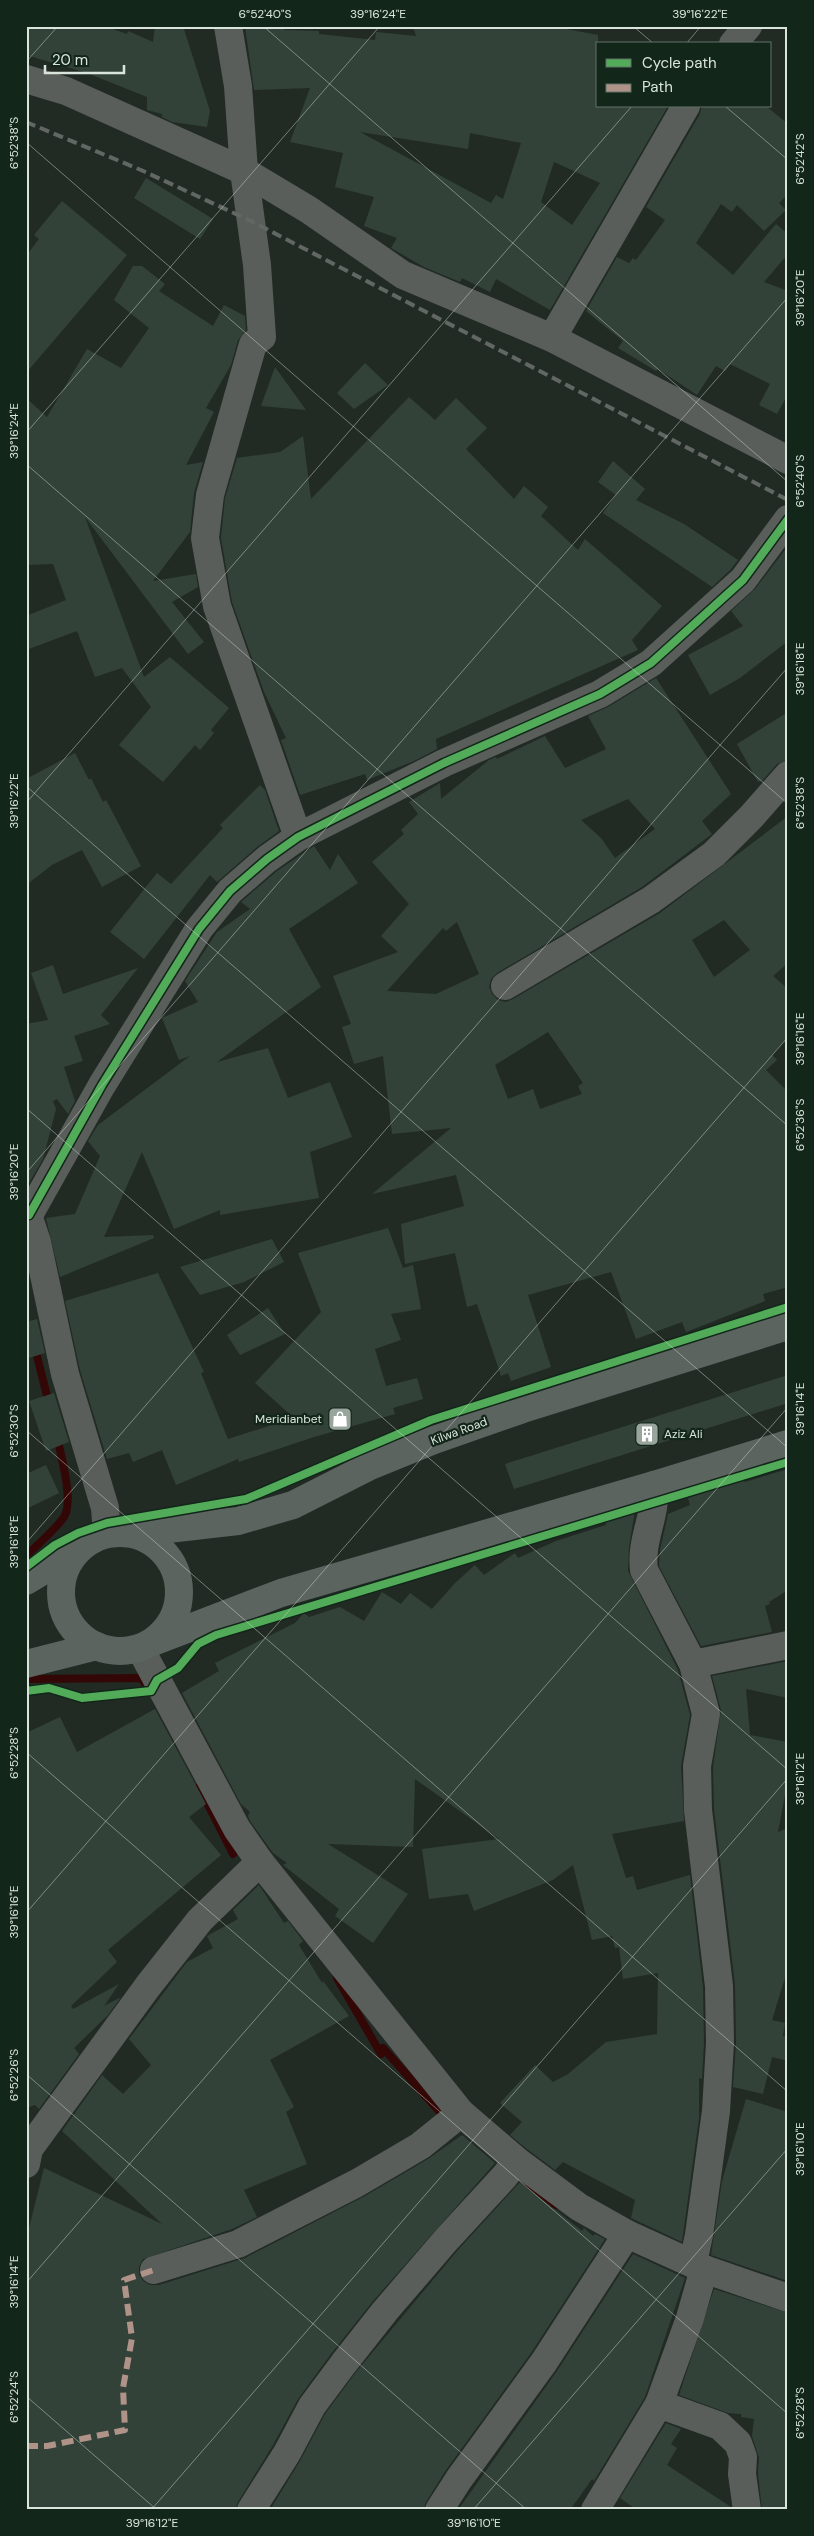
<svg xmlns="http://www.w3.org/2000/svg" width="814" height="2536" viewBox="0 0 814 2536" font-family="'DM Sans',sans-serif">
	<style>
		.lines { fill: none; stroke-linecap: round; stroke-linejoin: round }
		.stream { stroke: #340707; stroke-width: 8 }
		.building { fill: #334239; fill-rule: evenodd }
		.minor { stroke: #595e5a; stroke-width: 28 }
		.highway { stroke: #5c6460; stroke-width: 28 }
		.rail { stroke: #626763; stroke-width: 4; stroke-dasharray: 10 5; stroke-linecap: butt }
		.quiet { stroke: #af9288; stroke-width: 6; stroke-dasharray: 12 6; stroke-linecap: butt }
		.cycleway-casing { stroke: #13261a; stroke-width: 11 }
		.cycleway { stroke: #51ab58; stroke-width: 8 }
		.ticks { fill: none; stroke: #d9e5dc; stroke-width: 1; stroke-opacity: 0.45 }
		.labels { text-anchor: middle; stroke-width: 4.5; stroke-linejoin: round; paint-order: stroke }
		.poi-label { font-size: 12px; fill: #d9e5dc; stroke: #13261a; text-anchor: end }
		.street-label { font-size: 12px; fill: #d9e5dc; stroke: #13261a }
		.neatline { fill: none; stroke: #d9e5dc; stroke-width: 2 }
		.ticks-label { font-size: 12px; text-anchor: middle; fill: #d9e5dc }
	</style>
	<rect width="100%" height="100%" fill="#212b24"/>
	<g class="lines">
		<g class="stream">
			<polyline points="35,1348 49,1404"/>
			<path d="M26 1556C38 1544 54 1531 64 1517 74 1502 61 1455 57 1437"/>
			<polyline points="26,1679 141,1678 147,1686"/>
			<polyline points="199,1787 233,1854"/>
			<polyline points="337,1978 381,2054"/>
			<polyline points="383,2048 447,2120"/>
			<polyline points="526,2189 556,2205"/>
		</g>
	</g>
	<g class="building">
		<polygon points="26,26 104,26 127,34 128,31 153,42 155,26 183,26 210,111 207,127 172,122 162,117 162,114 147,110 147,97 87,73 26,55"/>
		<path d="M245 26H284V30L319 31V34L375 40 376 32 416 36 413 26H550L598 35V106H668L550 310 496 279 490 292 462 278 460 282 424 267 391 248 397 238 364 226 374 197 335 187 343 153 290 142 310 88 254 90ZM360 132 468 149 470 133 521 143 503 199 496 195 491 203ZM554 162 600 183 572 225 541 202Z"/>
		<polygon points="702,106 766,106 788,124 788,194 779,203 786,210 764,231 737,205 732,212 721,204 696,243 733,275 776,224 788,234 788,254 764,282 788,291 788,394 777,414 759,405 770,384 730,364 725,371 716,366 697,395 658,369 656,371 618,348 623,341 586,311 617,257 629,263 633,258 636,260 665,220 646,207 700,114"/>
		<polygon points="146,178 213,219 200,239 134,198"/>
		<polygon points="62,201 127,255 26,373 26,256 39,239 34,235"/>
		<polygon points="133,266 142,266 165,284 159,291 213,326 224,305 245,316 246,330 238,340 231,365 206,408 214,412 186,465 203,462 194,493 190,532 153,581 196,574 198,587 172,602 204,642 188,654 85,517 144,677 170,657 229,708 211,730 214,733 200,750 195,745 163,782 119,745 151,707 122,668 95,677 77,631 26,650 26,616 66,600 53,564 26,565 26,398 47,417 87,349 121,368 149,328 114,300"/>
		<polygon points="365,363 388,385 354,409 337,393"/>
		<polygon points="275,367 306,410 261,406"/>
		<polygon points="409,397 435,420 456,398 487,428 466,449 514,499 524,486 548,507 541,516 578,550 585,539 662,606 632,640 638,650 436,739 437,749 414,761 367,780 365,774 300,795 281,740 286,738 264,692 232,602 221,538 225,498 237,458 280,452 303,436 311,499"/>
		<polygon points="613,461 645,489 636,500 684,524 738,560 731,569 712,587 603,513 616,495 598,482"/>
		<polygon points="788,546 788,641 740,678 710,695 688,655 743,626 731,611 755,589"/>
		<path d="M656 678 731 794 702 821 712 834 642 887 497 973 491 979 489 987 492 994 498 1000 506 1002 513 999 660 913 788 816V963L773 976 788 989V1037L772 1055 777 1060 766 1070 788 1092V1287L763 1294 765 1301 686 1332 682 1322 636 1339 611 1272 528 1295 551 1367 511 1381 508 1373 501 1376 477 1304 467 1307 455 1253 405 1264 401 1224 464 1206 456 1175 372 1194 451 1128 392 1134 383 1056 354 1064 342 1027 351 1024 333 976 398 952 381 936 409 904 372 862 404 834 401 830 418 814 409 802 440 783 441 799 489 760 496 757 497 759 545 736 565 768 606 749 588 716 608 707ZM628 799 655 829 615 858 601 838 581 820ZM724 920 750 950 714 977 692 940ZM457 922 479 974 436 994 387 991 443 928 446 931ZM548 1032 583 1083 578 1086 582 1094 540 1109 533 1089 508 1099 495 1065Z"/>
		<polygon points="788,712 788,760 777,764 763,780 758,782 737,744"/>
		<polygon points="75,753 89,780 91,778 103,802 106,800 141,866 102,887 82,850 52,865 26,885 26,779"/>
		<polygon points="260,785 265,790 279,831 257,847 217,882 210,875 144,959 110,932 157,873 171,884 223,828 220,825"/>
		<polygon points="314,846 330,870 338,854 358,883 289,929 321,987 217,1062 268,1048 288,1098 330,1082 352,1137 310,1152 319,1198 220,1215 220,1210 174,1229 142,1152 104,1237 153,1235 154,1238 60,1277 46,1218 75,1214 100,1156 88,1141 98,1125 190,1056 179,1060 162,1018 198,1002 185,981 217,932 250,909 241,902 277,871"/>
		<polygon points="53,965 63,994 138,968 101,1015 110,1024 74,1036 83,1061 64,1067 75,1101 68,1114 57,1099 53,1101 56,1109 43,1159 26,1188 26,1024 48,1020 31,973"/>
		<polygon points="388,1228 403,1268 413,1265 421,1309 391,1314 401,1340 375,1349 386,1386 417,1378 423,1399 393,1408 395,1414 314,1437 239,1462 238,1459 176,1485 162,1450 133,1462 129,1453 107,1459 80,1370 65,1301 158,1273 204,1372 201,1373 228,1439 294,1418 255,1383 321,1312 298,1253"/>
		<polygon points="272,1239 284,1262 244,1282 200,1295 180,1267"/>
		<polygon points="268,1308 285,1334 240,1355 227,1335"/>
		<polygon points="37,1319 45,1353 26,1359 26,1322"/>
		<polygon points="788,1375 788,1403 514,1489 505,1464"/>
		<polygon points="54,1393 69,1442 46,1451 29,1401"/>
		<polygon points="46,1465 59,1493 26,1509 26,1474"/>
		<polygon points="788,1469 788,1590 769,1602 770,1604 765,1606 772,1632 701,1646 659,1566 660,1550 668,1514 690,1505 688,1498 743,1478 745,1482"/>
		<polygon points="635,1510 629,1547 628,1571 678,1670 690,1715 681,1766 684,1821 612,1834 626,1878 633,1876 637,1890 690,1875 703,1987 704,2043 702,2079 699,2078 699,2118 682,2242 631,2218 635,2200 563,2162 555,2170 527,2149 510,2135 522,2122 500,2103 535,2065 553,2082 568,2074 606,2042 657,2034 658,1973 623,1979 619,1947 615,1948 612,1936 592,1940 573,1865 553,1880 474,1911 468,1894 429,1899 422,1849 499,1839 415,1779 413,1847 328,1844 408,1894 373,1943 335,1916 339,1909 283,1865 287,1863 273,1853 250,1821 248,1816 250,1812 241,1804 182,1693 219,1671 215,1663 295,1623 304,1613 309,1617 340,1607 364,1621 382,1592 401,1604 410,1593 432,1609 455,1583 475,1565 484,1575 515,1553 518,1558 556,1541 606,1525 605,1520"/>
		<polygon points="788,1661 788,1698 746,1689 750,1735 788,1742 788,1779 778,1832 788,1828 788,1968 772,2020 785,2023 783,2036 788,2037 788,2061 772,2057 763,2094 733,2087 736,2043 735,1984 714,1809 713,1767 721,1710 712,1676"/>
		<polygon points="155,1709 206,1804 189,1817 221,1855 108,1950 117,1962 71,2006 73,2009 119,1984 104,2006 121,1997 108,2015 74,2048 79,2054 39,2109 35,2105 26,2108 26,1733 60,1717 77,1752"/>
		<polygon points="259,1885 284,1923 288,1921 303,1941 299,1945 322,1983 323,1981 349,2016 270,2060 294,2107 286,2112 307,2164 244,2190 257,2217 232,2229 143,2259 139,2267 139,2274 143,2281 150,2285 159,2285 245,2258 365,2196 428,2159 462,2135 495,2163 373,2301 331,2354 298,2399 273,2445 238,2502 235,2510 26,2510 26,2240 44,2168 162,2224 62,2131 102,2075 123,2094 151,2065 129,2039 187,1962 213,1948 207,1936 238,1919 233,1910"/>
		<polygon points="746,2099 788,2112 788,2281 711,2255 722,2181"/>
		<polygon points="520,2182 582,2231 584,2228 593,2236 595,2234 605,2239 531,2353 446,2470 426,2502 423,2510 270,2510 300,2461 325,2414 356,2372 458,2250"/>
		<polygon points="633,2254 685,2278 645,2397 594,2481 592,2479 570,2510 458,2510 557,2371"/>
		<polygon points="714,2289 788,2313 788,2510 762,2510 758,2473 759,2458 752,2436 754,2419 741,2417 741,2414 728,2413 679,2395"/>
		<polygon points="666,2423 681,2429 671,2444 677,2448 667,2465 731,2507 731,2510 637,2510 620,2498"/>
	</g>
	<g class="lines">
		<g class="minor">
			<polyline points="228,26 238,86 244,171 257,265 262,337 253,344 210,495 205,538 217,606 298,837"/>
			<polyline points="733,44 748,26"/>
			<polyline points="26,79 66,91 244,171 309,210 403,275 552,338 788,460"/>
			<polyline points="552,338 686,106"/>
			<polyline points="505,986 651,900 714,854 751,817 788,775"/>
			<polyline points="26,1209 37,1242 65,1374 105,1508 107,1534"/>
			<polyline points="29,1215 102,1085 199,929 230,891 267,859 298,837 444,763 600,694 651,663 743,580 788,519"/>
			<path d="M654 1485C657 1516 640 1539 644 1570L693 1664 706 1714 697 1766 698 1810 719 1986 720 2043 716 2111 699 2235 693 2263"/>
			<polyline points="140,1648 237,1829 260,1862 461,2113 517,2161 579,2207 627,2234 704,2269 788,2298"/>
			<polyline points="693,1664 788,1645"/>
			<polyline points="26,2164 29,2149 148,1986 200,1920 260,1862"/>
			<polyline points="154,2270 238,2244 357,2183 420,2146 461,2113"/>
			<polyline points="659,2404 720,2426 738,2443 743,2457 742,2474 747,2510"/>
			<polyline points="251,2510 287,2453 312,2406 344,2363 385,2311 446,2240 504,2177 517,2161"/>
			<polyline points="439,2510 459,2479 544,2362 627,2234"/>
			<polyline points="595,2510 659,2404 690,2318 704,2269"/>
		</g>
		<g class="highway">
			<circle cx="120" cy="1592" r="59"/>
			<polyline points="133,1533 238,1521 293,1505 370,1466 434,1440 523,1409 788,1326"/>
			<polyline points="26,1581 76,1551"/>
			<polyline points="153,1642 281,1593 654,1485 788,1444"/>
			<polyline points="26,1664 97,1646"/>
		</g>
		<polyline class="rail" points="26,122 141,170 251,221 788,500"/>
		<polyline class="quiet" points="26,2446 47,2446 125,2430 123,2388 132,2338 124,2280 154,2270"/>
		<g class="cycleway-casing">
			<g id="cycleway">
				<polyline points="29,1215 102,1085 199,929 230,891 267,859 298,837 444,763 600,694 651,663 743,580 788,519"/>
				<polyline points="26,1567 55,1545 78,1533 107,1523 246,1499 431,1420 788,1307"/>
				<polyline points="26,1691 49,1688 82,1698 151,1691 157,1680 178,1668 198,1644 216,1635 788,1462"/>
			</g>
		</g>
		<use href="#cycleway" class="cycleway"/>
	</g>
	<path class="ticks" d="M263 26 788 482M633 26 654 44M686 44 701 26M26 62 58 26M725 106 788 160M26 142 788 804M26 433 380 26M26 464 788 1126M26 786 788 1448M26 803 632 106M26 1108 788 1770M26 1173 788 297M26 1430 788 2092M26 1543 788 667M26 1752 788 2414M26 1913 788 1037M26 2074 527 2510M26 2283 788 1407M26 2396 157 2510M151 2510 788 1778M473 2510 788 2148"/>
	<defs>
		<g id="shop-square" transform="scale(1.25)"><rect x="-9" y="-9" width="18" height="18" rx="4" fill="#99a49c" stroke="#13261a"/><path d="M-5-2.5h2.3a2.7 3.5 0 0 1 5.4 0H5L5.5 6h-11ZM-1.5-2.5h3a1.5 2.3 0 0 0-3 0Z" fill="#fff"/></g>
		<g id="building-square" transform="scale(1.25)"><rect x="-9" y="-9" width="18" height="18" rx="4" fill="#99a49c" stroke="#13261a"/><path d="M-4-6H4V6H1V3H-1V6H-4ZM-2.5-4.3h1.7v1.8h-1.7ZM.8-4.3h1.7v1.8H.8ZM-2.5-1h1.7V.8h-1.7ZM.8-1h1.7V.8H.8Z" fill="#fff"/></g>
	</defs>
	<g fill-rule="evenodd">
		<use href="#shop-square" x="340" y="1419"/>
		<use href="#building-square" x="647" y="1434"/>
	</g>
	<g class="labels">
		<g class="poi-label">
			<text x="322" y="1423">Meridianbet</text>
			<text x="664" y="1438" text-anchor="start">Aziz Ali</text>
		</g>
		<g class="street-label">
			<text transform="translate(459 1431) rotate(-20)" y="4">Kilwa Road</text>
		</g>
	</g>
	<rect width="814" height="2536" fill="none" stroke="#13261a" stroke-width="55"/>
	<rect x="596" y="42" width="175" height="65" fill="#13261a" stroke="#627268"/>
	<rect x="606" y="59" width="25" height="8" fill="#51ab58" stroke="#627268"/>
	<text x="642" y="68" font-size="15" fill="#d9e5dc">Cycle path</text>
	<rect x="606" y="84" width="25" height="8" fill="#af9288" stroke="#627268"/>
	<text x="642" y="92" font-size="15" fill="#d9e5dc">Path</text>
	<path d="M45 65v8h79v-8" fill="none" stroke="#d9e5dc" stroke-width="2.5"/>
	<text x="52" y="65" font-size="15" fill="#d9e5dc" stroke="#13261a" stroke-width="4" paint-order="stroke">20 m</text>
	<rect x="28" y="28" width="758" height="2480" class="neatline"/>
	<g class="ticks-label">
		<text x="265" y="18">6°52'40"S</text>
		<text x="378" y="18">39°16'24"E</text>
		<text x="700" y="18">39°16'22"E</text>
		<text transform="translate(14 143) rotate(-90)" y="4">6°52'38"S</text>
		<text transform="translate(800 159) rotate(-90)" y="4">6°52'42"S</text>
		<text transform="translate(800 298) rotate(-90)" y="4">39°16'20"E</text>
		<text transform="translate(14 431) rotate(-90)" y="4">39°16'24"E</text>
		<text transform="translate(800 481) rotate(-90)" y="4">6°52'40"S</text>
		<text transform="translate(800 669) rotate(-90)" y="4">39°16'18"E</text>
		<text transform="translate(14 801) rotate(-90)" y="4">39°16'22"E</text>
		<text transform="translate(800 803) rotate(-90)" y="4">6°52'38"S</text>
		<text transform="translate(800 1039) rotate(-90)" y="4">39°16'16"E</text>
		<text transform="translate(800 1125) rotate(-90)" y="4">6°52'36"S</text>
		<text transform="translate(14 1172) rotate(-90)" y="4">39°16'20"E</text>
		<text transform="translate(800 1409) rotate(-90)" y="4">39°16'14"E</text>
		<text transform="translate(14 1431) rotate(-90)" y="4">6°52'30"S</text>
		<text transform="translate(14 1542) rotate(-90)" y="4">39°16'18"E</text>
		<text transform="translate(14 1753) rotate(-90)" y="4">6°52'28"S</text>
		<text transform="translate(800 1779) rotate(-90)" y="4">39°16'12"E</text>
		<text transform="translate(14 1912) rotate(-90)" y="4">39°16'16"E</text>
		<text transform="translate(14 2075) rotate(-90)" y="4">6°52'26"S</text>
		<text transform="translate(800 2149) rotate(-90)" y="4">39°16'10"E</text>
		<text transform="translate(14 2282) rotate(-90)" y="4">39°16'14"E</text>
		<text transform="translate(14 2397) rotate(-90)" y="4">6°52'24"S</text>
		<text transform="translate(800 2413) rotate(-90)" y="4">6°52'28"S</text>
		<text x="152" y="2527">39°16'12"E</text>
		<text x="474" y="2527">39°16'10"E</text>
	</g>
</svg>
